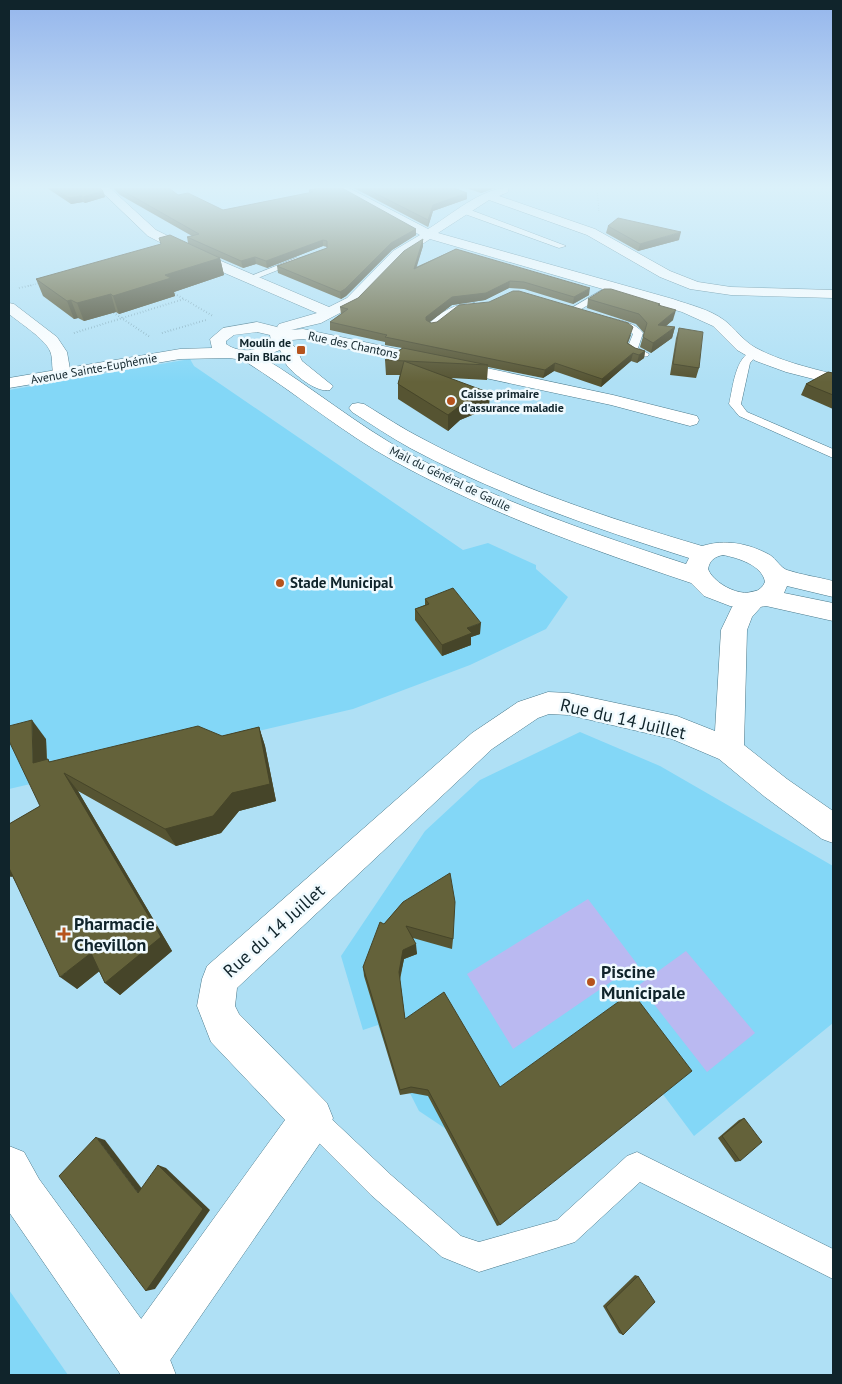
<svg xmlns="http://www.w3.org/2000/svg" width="842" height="1384" viewBox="0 0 842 1384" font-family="'PT Sans',sans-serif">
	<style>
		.green { fill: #83d7f7 }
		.water { fill: #bab9f1 }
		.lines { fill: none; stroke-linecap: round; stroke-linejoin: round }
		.service-casing { stroke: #4a798b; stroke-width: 1 }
		.minor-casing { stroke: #4a798b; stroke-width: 1 }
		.tertiary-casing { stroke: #4a798b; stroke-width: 1 }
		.secondary-casing { stroke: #4a798b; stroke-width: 1 }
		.path-far1 { stroke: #6d92a1; stroke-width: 1; stroke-dasharray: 0.5 2; stroke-linecap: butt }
		.path { stroke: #6d92a1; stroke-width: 2; stroke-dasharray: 0.5 2.5; stroke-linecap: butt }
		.service { fill: #fff; fill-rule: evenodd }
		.minor { fill: #fff; fill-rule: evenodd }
		.tertiary { fill: #fff; fill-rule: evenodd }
		.secondary { fill: #fff; fill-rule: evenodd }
		.wall { fill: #565432 }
		.shaded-wall { fill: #464529 }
		.building { fill: #64623a; stroke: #464529 }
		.poi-dot { fill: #b6531d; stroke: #f0fafe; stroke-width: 2 }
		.labels { text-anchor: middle; stroke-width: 5; stroke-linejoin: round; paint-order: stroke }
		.far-poi-label { font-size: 12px; font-weight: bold; fill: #10242b; stroke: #f0fafe; text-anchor: end }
		.far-street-label { font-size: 12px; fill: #10242b; stroke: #f0fafe }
		.poi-label { font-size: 15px; font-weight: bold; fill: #10242b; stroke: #f0fafe; text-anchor: start }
		.near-street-label { font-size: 18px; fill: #10242b; stroke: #f0fafe }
		.near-poi-label { font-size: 18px; font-weight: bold; fill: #10242b; stroke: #f0fafe; text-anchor: start }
	</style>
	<rect width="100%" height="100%" fill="#afe0f5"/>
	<g class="green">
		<polygon points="190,359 194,366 463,550 488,543 536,565 536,569 568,597 546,629 470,665 353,709 9,789 9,390"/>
		<polygon points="580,732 660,766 833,866 833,1023 694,1136 662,1093 497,1226 446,1129 419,1111 383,1040 378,1025 363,1030 341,956 425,831 480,780"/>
		<polygon points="9,1290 68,1375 9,1375"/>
	</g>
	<g class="water">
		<polygon points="588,899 637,964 513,1049 467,974"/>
		<polygon points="686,951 755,1033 707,1072 639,985"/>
	</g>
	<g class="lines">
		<g class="service-casing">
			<g id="service">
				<polygon points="462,209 468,209 566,246 559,248 462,213"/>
				<polygon points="296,258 303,260 253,280 250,281 246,278"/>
				<polygon points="607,287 610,288 610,292 578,311 572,311 570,309"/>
				<path d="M474 303 477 304V308L459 311 436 328 432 329 427 326C439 312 456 303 474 303Z"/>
				<path d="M611 318C623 321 635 323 643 333L638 348 649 354 648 356C641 358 631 354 627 349L633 334 627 329 608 323V319Z"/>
				<path d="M753 351 758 354 750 363 741 404 747 412 833 449V458L739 416 729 404C733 388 735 356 753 351Z"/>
				<polygon points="312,1105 321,1109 391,1175 461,1236 479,1242 557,1220 627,1156 637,1152 833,1249 833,1279 640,1182 575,1242 479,1272 442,1257 371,1195 303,1127 299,1118 303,1109"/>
			</g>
		</g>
		<g class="minor-casing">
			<g id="minor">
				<path d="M98 188H110L156 230 200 252 329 307 347 298 393 251 420 235 335 188H349L428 229C451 215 481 188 508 188V192L499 196 595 229 670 271 698 282 731 287 833 290V298L731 295 690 289 660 277 587 235 489 200 438 233 673 299C690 305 709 309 724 320 735 328 743 341 756 348 780 361 807 367 833 374V384L786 372 756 361 737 350 713 326 682 312 430 239 403 257 357 304 321 323 291 330 303 329 613 395 697 416 699 420 697 424 690 426 611 405 303 339 280 341 274 339 272 336 274 333 282 331 277 327 279 324 317 313 190 258 148 236Z"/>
				<path d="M9 303 14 304 57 337 67 352 71 375 68 379 62 380 56 379C50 371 54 360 50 351 45 339 20 323 9 314Z"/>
				<polygon points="756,591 765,593 768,599 752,617 747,630 744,745 787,779 833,811 833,843 822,839 765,797 719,759 672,739 569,715 549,714 538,718 492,749 237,988 235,1006 239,1014 327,1103 333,1118 327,1133 160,1375 121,1375 115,1361 123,1344 285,1120 211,1042 197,1006 202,979 207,966 472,733 518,702 548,692 569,693 677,716 715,731 721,630 732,607 747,593"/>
			</g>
		</g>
		<g class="tertiary-casing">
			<path id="tertiary" d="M257 322 281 328 287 340 296 348 302 361 333 386 330 390C317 393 298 377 289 368 284 363 283 355 280 350L262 357C312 387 357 425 408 453 496 500 591 533 686 564L689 558C594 528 498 495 410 448 390 437 371 424 352 412L349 408 352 404 358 403 364 404C384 416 403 429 423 439 511 486 607 518 702 546 725 539 748 543 770 555 776 559 781 568 787 570 802 575 818 577 833 581V597L787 586 784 593 833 603V621L766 606 749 609 730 606 704 596 691 583C590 549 488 513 394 461 341 432 295 392 243 360L229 358 180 359 9 388V378L180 349 212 348 210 339 223 328ZM257 332 270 335 271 341C258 351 240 354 226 344V341L234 335ZM723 555C738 558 762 565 765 582 755 605 715 587 708 569 710 560 714 557 723 555Z"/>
		</g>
		<g class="secondary-casing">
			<polygon id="secondary" points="9,1146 24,1152 39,1179 169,1357 176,1375 121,1375 9,1212"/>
		</g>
		<g class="path-far1">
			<polyline points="597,188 599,213"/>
			<polyline points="28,286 40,283"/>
		</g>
		<g class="path">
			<polyline points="19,288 33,285"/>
			<polyline points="172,292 184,299"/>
			<polyline points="111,311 150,337"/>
			<polyline points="74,333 184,299 213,316"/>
			<polyline points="162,333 206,320"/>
		</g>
		<use href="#service" class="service"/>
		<use href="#minor" class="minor"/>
		<use href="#tertiary" class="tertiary"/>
		<use href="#secondary" class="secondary"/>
	</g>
	<g class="wall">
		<polygon points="47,188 100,188 103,191 105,197 85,203 83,202 71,204"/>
		<polygon points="113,188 169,188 178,195 223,210 309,193 309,190 416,229 416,235 392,250 346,296 341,299 278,273 277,266 327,248 327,247 323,246 267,268 256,264 243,268 220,258 224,275 174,292 175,296 119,314 116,312 84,321 78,318 74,319 43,296 36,279 188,243 187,237 192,236 120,195"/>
		<polygon points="354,188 454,188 467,199 433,211 428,227"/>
		<polygon points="466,188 495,188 481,193"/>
		<polygon points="608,226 679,240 638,251 606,233"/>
		<polygon points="423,239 423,246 416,267 456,249 589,295 573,304 524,289 509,288 485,300 452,305 429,322 431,323 631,335 628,343 635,348 645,351 644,358 637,363 631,361 601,387 554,371 543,378 488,367 487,380 451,378 489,408 460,420 448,431 398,399 398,384 400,375 386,375 385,360 402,348 385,345 385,342 330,330 330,322 341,314 340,307 358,298"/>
		<polygon points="588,299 660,304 660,305 673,320 666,326 675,327 672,338 651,353 640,347 644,333 636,324 587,308"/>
		<polygon points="679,328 699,368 696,378 670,375 676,338"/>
		<polygon points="833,373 833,409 801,395 806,384"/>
		<polygon points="425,599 480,634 471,637 471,645 442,656 415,620 415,609 425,605"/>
		<polygon points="259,727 265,746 276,801 239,811 221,833 176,846 78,791 172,951 120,995 105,983 99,971 77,989 12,876 11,877 9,875 9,824 40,806 46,739 47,760 50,762 222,736"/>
		<polygon points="403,902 453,939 452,949 413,938 417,954 404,959 400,980 405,1019 500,1225 497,1226 428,1096 412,1093 400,1095 364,976 363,967 384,924"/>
		<polygon points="744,1118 740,1161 735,1162 718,1138 739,1120"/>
		<polygon points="635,1275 638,1276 623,1335 619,1333 603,1306"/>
	</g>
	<g class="shaded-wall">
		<polygon points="481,188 495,188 481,193"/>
		<polygon points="103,191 105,197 85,203 83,197"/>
		<polygon points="467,193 467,199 433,211 428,227 428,220 433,205"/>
		<polygon points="81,196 83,202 71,204 69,198"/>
		<polygon points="416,229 416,235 392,250 346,296 341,299 340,292 391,243"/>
		<polygon points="681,232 679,240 638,251 640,244"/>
		<polygon points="423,239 423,246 414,276 414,269"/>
		<polygon points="323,240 323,246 267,268 266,261"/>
		<polygon points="255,257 256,264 243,268 241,261"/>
		<polygon points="220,258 224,275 174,292 175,296 119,314 113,296 165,275"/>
		<polygon points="510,281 509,288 485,300 452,305 426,325 426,317 452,297"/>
		<polygon points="590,288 589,295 573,304 574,297"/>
		<polygon points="111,294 116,312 84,321 77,303"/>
		<polygon points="71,300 78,318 74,319 67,301"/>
		<polygon points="676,310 673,320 655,335 658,325"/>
		<polygon points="675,327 672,338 651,353 653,343"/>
		<polygon points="645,351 644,358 637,363 639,355"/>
		<polygon points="633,353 631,361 601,387 602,379"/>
		<polygon points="555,363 554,371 543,378 545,370"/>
		<polygon points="490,393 489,408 460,420 448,431 448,415 461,405"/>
		<polygon points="481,623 480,634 471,637 471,645 442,656 442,645 467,628"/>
		<polygon points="32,720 46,739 47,781 33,763"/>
		<polygon points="259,727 265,746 276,801 239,811 221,833 176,846 165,829"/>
		<polygon points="64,773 78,791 172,951 120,995 105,983"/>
		<polygon points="9,861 20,872 11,877 9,875"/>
		<polygon points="416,944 417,954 404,959 399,981 399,972 403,950"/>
		<polygon points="91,953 106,966 77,989 60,977"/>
		<polygon points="96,1137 105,1140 146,1194 138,1193"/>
		<polygon points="158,1165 166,1168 210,1210 155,1289 146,1291"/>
	</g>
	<g class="building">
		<polygon points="54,188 100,188 103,191 83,197 81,196 69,198"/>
		<polygon points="118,188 169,188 178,195 188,193 223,210 313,192 309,190 318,188 342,188 416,229 391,243 345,289 340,292 277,266 327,248 327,241 323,240 266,261 255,257 241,261 187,237 199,234"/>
		<polygon points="365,188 454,188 467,193 433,205 428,220"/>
		<polygon points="618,218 681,232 640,244 608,226"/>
		<polygon points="170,235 220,258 165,275 171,278 113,296 111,294 77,303 71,300 67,301 36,279 161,244 159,238"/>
		<polygon points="423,239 414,269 456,249 590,288 574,297 524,282 510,281 486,293 452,297 426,317 426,320 431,323 437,322 459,305 489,302 513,291 519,291 628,323 633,327 627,343 635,348 645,351 639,355 633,353 602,379 555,363 545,370 385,337 387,335 330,322 348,309 340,307 358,298 404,251"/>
		<polygon points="604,289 611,289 660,304 658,305 676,310 658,325 675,327 653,343 643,337 647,323 639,314 588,299"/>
		<polygon points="679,328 703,332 699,368 673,364"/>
		<polygon points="403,348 488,365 385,360"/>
		<polygon points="404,361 490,393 461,405 448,415 398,384"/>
		<polygon points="828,372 833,373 833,395 806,384"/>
		<polygon points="453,588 481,623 467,628 472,633 442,645 415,609 429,604 425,599"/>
		<polygon points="32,720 33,763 48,759 49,762 198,726 222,736 259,727 270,784 232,793 213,816 165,829 64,773 161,937 105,983 91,953 60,977 9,868 9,824 40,806 9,741 9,726"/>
		<polygon points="450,873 455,902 453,939 406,926 416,944 403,950 399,972 405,1019 444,992 500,1087 632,992 692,1071 500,1225 428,1090 411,1087 400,1090 363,967 380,922 384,924 403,902"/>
		<polygon points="744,1118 762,1142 740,1161 722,1136"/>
		<polygon points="96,1137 138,1193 158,1165 203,1209 146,1291 59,1176"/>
		<polygon points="638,1276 655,1302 623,1335 606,1307"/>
	</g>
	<linearGradient id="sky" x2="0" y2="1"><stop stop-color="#95b6ec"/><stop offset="0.49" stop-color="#dbf1fa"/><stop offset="1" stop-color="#dbf1fa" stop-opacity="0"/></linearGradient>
	<rect width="842" height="382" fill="url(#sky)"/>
	<g class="poi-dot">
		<rect x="296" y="345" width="10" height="10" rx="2.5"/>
		<circle cx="451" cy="401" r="5"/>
		<circle cx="280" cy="583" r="5"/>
		<path d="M61.5 926.5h5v5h5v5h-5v5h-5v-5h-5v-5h5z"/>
		<circle cx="591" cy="982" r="5"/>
	</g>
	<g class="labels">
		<g class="far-poi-label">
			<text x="291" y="347">Moulin de<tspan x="291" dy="14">Pain Blanc</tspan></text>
			<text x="461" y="398" text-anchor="start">Caisse primaire<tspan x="461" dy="14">d'assurance maladie</tspan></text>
		</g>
		<g class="far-street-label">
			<text transform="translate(353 345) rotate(12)" y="4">Rue des Chantons</text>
			<text transform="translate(94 369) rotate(-10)" y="4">Avenue Sainte-Euphémie</text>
			<text transform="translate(450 479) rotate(26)" y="4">Mail du Général de Gaulle</text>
		</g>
		<g class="poi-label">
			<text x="290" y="588">Stade Municipal</text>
		</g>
		<g class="near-street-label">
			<text transform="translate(623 719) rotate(13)" y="6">Rue du 14 Juillet</text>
			<text transform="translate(274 931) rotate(-42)" y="6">Rue du 14 Juillet</text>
		</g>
		<g class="near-poi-label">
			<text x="74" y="930">Pharmacie<tspan x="74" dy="21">Chevillon</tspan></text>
			<text x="601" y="978">Piscine<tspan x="601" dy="21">Municipale</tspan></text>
		</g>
	</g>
	<rect width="842" height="1384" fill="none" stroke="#10242b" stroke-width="20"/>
</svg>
